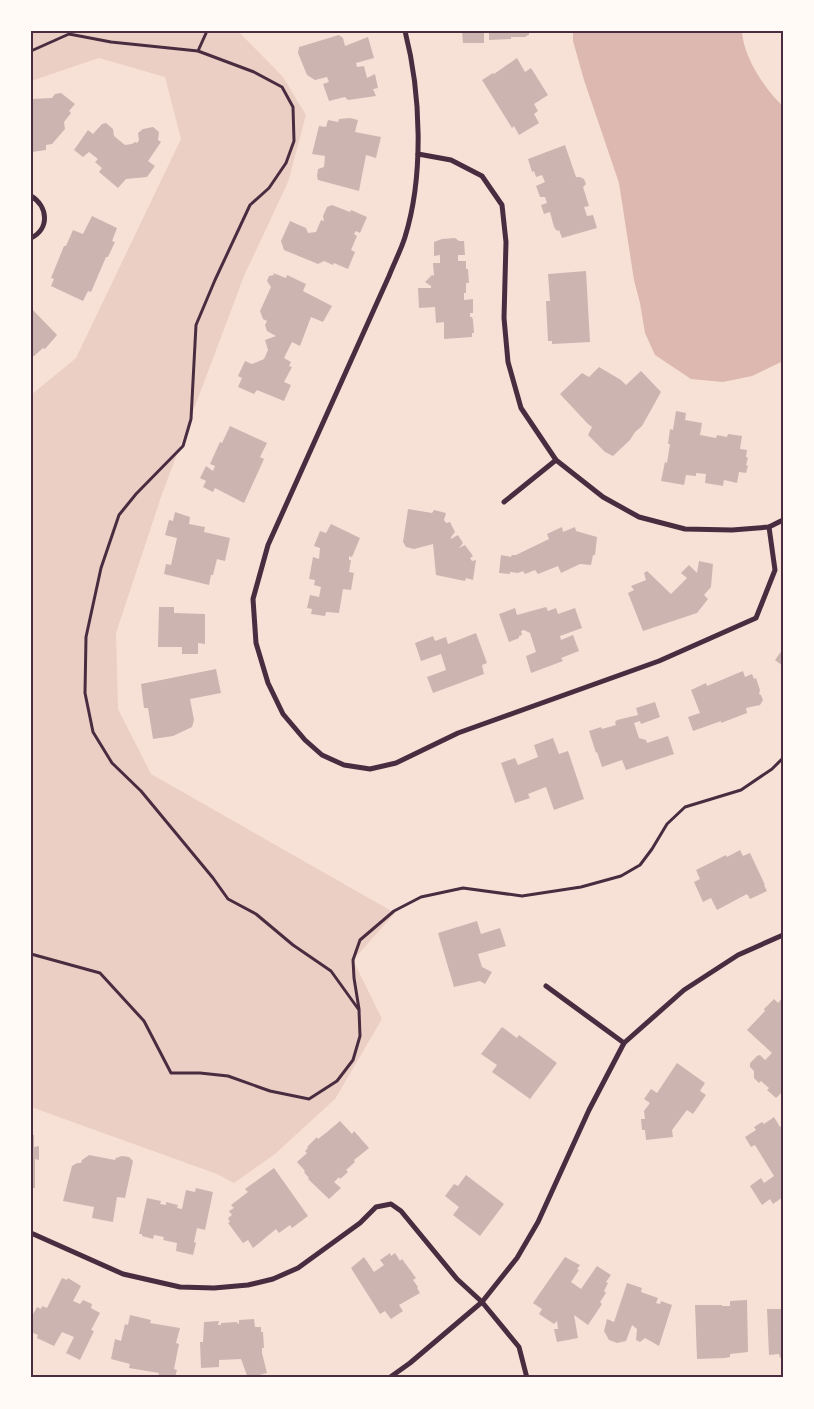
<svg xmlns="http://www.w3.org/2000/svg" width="814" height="1409" viewBox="0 0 814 1409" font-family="Commissioner,sans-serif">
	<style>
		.green { fill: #ebcfc5 }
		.water { fill: #dcb8b0 }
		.building { fill: #ccb4b1 }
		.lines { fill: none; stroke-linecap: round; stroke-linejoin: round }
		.path { stroke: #4a2c40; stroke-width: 3 }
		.minor { stroke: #4a2c40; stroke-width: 5 }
		.neatline { fill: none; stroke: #4a2c40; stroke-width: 2 }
	</style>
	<rect width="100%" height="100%" fill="#f7e1d7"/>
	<polygon class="green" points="31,31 238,31 283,77 306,115 288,182 244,276 162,494 116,633 118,709 151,774 395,913 353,960 382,1019 335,1099 275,1154 234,1183 217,1174 31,1107 31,395 76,358 181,139 165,77 99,58 31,81"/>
	<path class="water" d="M573 31H742C743 56 765 90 783 106V361L752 376 723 382 691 379 655 355 645 333 640 303 634 280 619 183 584 80 573 41Z"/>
	<g class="building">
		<polygon points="462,31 484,31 484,43 463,43"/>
		<polygon points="489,31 529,31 529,35 526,36 526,37 511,37 511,39 489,40"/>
		<polygon points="339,35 343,38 345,46 368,37 374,58 356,63 357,67 364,66 367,78 375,74 378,88 373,89 376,96 348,100 345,97 329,101 323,84 329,82 327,77 315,80 307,75 298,53 299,47"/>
		<polygon points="517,58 525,72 531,68 548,95 534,104 538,111 534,114 539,123 519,135 514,126 512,128 482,80 493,73 494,74"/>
		<polygon points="61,93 75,104 69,111 71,113 64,122 65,129 52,144 46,145 46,150 32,152 31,99 52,98 55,94"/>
		<polygon points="350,118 358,120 355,132 381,137 376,158 366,155 359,191 318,180 317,176 318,169 324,167 325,156 312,154 319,126 326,127 328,120 338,122 339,119"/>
		<polygon points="106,123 113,129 114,136 125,145 132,144 135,142 137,143 139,140 138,133 143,129 153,127 159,132 158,140 161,142 148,161 155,166 147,177 126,179 118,188 99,172 102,168 95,162 98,159 89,152 83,157 74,150 88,130 93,134 102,124"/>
		<polygon points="565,145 576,177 580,177 584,179 586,184 583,187 589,206 584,207 587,216 593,215 597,228 562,238 559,230 557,231 554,227 550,212 544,214 541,205 547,203 545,197 540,197 536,186 545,182 542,175 536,177 534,171 532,172 528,159"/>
		<polygon points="332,205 350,212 351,210 367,217 360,233 356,231 354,234 357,236 351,250 355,252 348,269 334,263 333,265 324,261 318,264 284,250 281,241 290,221 306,228 308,233 316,232 321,220 324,221 323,216 327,207"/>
		<polygon points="92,216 117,228 112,241 115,242 108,257 106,257 91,292 88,291 83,301 51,286 54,279 51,278 64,246 66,246 73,230 83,234"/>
		<polygon points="455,238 459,241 464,241 465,255 458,255 458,261 466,261 466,269 468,269 469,283 466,283 466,293 464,293 464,300 473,299 473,313 470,313 470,317 472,317 473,320 474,333 472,333 472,337 444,339 444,322 436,323 435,307 419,308 418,288 431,288 431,286 425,282 432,275 434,276 433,263 440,263 440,255 434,256 434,242 442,239"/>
		<polygon points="586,271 590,342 552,344 552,341 548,341 546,301 550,301 548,274"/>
		<polygon points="273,273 286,278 287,275 306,284 303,291 332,306 323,322 311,317 300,346 292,342 284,358 291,362 289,366 292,367 284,382 291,385 284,401 257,390 254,394 238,387 242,378 238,376 245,361 252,364 264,359 268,350 265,340 276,336 267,331 265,325 267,321 263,319 260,311 271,287 267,281 269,276 274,275"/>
		<polygon points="31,308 57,335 45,349 43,348 34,356 31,356"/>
		<polygon points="599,367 621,380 626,385 641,371 661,392 642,426 635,432 630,440 613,456 605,452 588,435 592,427 588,424 560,394 582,373 589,377"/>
		<polygon points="676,411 686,413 685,420 702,423 700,435 716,438 717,435 727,437 728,434 742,436 740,449 747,450 746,457 748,458 746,465 748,466 746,473 739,472 737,483 724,480 723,486 705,483 706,474 696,473 696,476 686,475 684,485 661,481 665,462 667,463 670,444 668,444 670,429 673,430"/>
		<polygon points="230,426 267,443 260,457 264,459 244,503 215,488 213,492 203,487 206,481 200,478 206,466 213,471 215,466 210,464 220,442 222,443"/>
		<polygon points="408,509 432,513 434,510 446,513 444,520 446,523 450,522 455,532 451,537 451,539 458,535 463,543 459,548 465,545 473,556 470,558 472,561 476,560 473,580 466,578 465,581 436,575 433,544 414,549 406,547 403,542"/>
		<polygon points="175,512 190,517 189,524 205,527 204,532 230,538 225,561 217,559 213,575 211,575 209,585 164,574 166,564 171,565 177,538 165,535 169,520 173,521"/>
		<polygon points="331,524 360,538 352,557 349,556 349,560 351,560 349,572 354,573 351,590 343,589 339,613 326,612 325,616 311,614 312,609 307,608 310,595 319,597 321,587 314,585 315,580 309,579 313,557 319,559 320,548 314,546 320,531 326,533"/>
		<polygon points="562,527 563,532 575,527 576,531 597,537 595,555 593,555 591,565 580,564 561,573 558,566 538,574 535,570 525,574 523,571 518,573 510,572 510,574 499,573 501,555 511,557 512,555 516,555 549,539 547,534"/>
		<polygon points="699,561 713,564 711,587 704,595 708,599 697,613 643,631 628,593 634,590 631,586 646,580 644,573 647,571 671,594 687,578 681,573 689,565 697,573"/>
		<polygon points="159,607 174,607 174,613 205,614 205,644 198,643 198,654 182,654 182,647 158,647"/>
		<polygon points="546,607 548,611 556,608 558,614 575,608 582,628 560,636 561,640 573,635 579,651 561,658 563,661 531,673 526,656 536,652 530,633 524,630 521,631 522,635 519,636 519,638 509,642 499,614 515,608 517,615"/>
		<polygon points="476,633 487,663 482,665 484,674 433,693 427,677 446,670 441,654 421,661 415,643 433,636 435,641 446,637 448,644"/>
		<polygon points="783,649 783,666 775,660"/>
		<polygon points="216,669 221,693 190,699 194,720 192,727 173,736 153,739 148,708 144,708 141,684"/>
		<polygon points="743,671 745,677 752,674 754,679 756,678 760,690 759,694 761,695 763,700 760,705 746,708 747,713 721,723 721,721 693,731 688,717 700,713 691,690 706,683 707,686"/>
		<polygon points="655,702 660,717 641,724 640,721 634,723 639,738 646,740 647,743 668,736 674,754 626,770 622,760 602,767 597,752 596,753 589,731 601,727 602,729 616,725 615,722 617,720 638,715 636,708"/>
		<polygon points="553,738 559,754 568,751 584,799 554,810 546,787 528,794 530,798 515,803 501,763 515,758 518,765 538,757 534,745"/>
		<polygon points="740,850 743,856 750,853 765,885 764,885 767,891 750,899 747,894 717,910 711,898 703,902 694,882 700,879 696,870 726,855 727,857"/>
		<polygon points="477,921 481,934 500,928 506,946 478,954 482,967 492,972 485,984 480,981 454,987 438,933"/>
		<polygon points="783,997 783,1091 776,1098 767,1090 769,1088 761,1081 759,1083 754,1078 754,1071 750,1067 750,1063 757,1056 760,1055 765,1060 772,1053 747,1030 765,1011 764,1009 774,999 778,1003"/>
		<polygon points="502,1027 517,1038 519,1035 557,1063 530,1099 492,1072 497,1065 481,1054"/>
		<polygon points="677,1063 705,1083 700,1091 706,1095 693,1114 687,1110 672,1130 673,1137 646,1140 645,1130 642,1130 641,1119 645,1119 644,1111 650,1103 644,1099 651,1089 657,1093"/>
		<polygon points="774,1117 780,1127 783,1125 783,1197 773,1204 770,1199 762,1205 750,1186 761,1178 764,1183 774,1176 755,1145 751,1147 745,1137 756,1130 754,1127 762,1122 764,1124"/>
		<polygon points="340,1121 352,1134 354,1131 369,1148 354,1160 355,1162 346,1170 348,1172 340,1179 339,1177 334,1182 341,1188 329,1199 308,1179 309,1178 304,1172 305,1171 297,1162 307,1153 305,1151 308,1148 307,1147 317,1137 318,1139 327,1132"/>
		<polygon points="31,1135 34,1135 34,1147 39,1146 39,1160 35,1159 35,1188 31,1188"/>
		<polygon points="89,1155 115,1160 116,1158 122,1156 129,1157 133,1161 125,1198 117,1197 113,1222 92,1218 94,1207 63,1201 72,1166 77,1163 81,1163 82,1160"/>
		<polygon points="274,1168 308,1216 292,1228 290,1225 279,1233 276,1229 253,1248 248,1240 243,1243 228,1223 230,1222 228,1218 232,1215 229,1211 234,1208 231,1205 248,1192 245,1189"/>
		<polygon points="466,1175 504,1204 480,1236 453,1215 459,1207 445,1196 454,1184 458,1186"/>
		<polygon points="196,1188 213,1192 205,1230 197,1228 194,1242 196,1243 193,1255 176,1251 177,1243 163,1240 164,1237 154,1235 153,1239 142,1236 142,1234 139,1234 147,1198 161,1201 160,1204 166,1205 166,1202 178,1205 177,1208 182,1209 186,1190 195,1192"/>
		<polygon points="390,1253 391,1256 395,1253 400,1261 402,1259 416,1278 413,1280 418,1287 417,1288 420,1293 399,1305 403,1311 391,1319 385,1311 380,1314 351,1268 364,1257 374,1272 384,1265 380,1260"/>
		<polygon points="565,1257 580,1265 577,1269 579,1270 571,1282 581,1289 597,1266 611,1275 606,1282 608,1283 604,1291 606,1293 600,1302 602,1304 588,1325 574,1315 578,1338 557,1342 554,1329 558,1329 557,1321 554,1324 539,1314 542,1309 533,1303"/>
		<polygon points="62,1278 67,1280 68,1278 81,1286 73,1301 80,1304 83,1300 92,1304 91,1308 100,1313 91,1330 94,1331 80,1360 66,1353 74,1337 62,1332 54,1346 37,1338 38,1335 31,1332 31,1318 37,1307 41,1309 42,1306 47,1308"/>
		<polygon points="627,1283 642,1288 641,1292 658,1298 656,1303 660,1304 661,1301 672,1305 659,1346 645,1338 640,1342 636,1340 637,1329 632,1325 626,1341 617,1343 609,1340 604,1331 607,1319 614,1322"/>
		<polygon points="747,1300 748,1352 730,1354 730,1357 725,1358 697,1359 695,1305 722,1305 722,1306 730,1306 730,1301"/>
		<polygon points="767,1309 781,1309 781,1313 783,1313 783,1357 780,1358 779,1354 769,1355"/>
		<polygon points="130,1315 151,1320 150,1323 180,1328 176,1343 179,1344 174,1369 177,1370 175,1377 158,1378 159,1373 129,1368 130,1364 111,1359 115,1339 121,1341 125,1324 128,1325"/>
		<polygon points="254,1319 255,1327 261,1327 261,1332 263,1332 264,1348 262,1348 262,1353 267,1373 248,1378 241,1359 219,1360 219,1367 201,1368 200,1342 203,1342 204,1322 219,1321 218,1325 221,1325 221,1323 236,1322 239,1324 239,1320"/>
	</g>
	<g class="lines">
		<g class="path">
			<polyline points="31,51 69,34 111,42 198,51 254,72 282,87 293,107 294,141 286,163 269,188 250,205 215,280 196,325 191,419 183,446 136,494 119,515 101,568 86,637 85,693 93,732 112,763 141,791 213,878 228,899 256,914 293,945 331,971 359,1010 360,1036 353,1060 337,1081 309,1099 270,1091 228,1076 200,1073 171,1073 144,1021 100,973 31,954"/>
			<polyline points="198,51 207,31"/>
			<polyline points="359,1009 354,978 353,960 360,940 394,911 421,897 463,888 522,896 581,887 621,876 640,865 652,849 667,824 685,807 741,790 772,769 783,758"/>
		</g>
		<g class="minor">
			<path d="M405 31C421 93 424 176 405 237 401 250 394 263 389 276L268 545 253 599 256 643 268 683 283 714 305 740 322 755 344 765 370 769 396 763 458 733 659 661 756 618 775 570 769 527"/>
			<polyline points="418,154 451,160 482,176 502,205 506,242 504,318 508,362 521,408 556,460 603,497 639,517 685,529 732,530 769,527 783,520"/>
			<path d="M31 196C48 206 50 229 31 238"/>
			<polyline points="504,502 556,460"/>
			<polyline points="546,986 624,1043"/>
			<polyline points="31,1233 123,1274 180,1287 214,1288 248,1285 273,1279 298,1268 360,1223 376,1207 391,1204 401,1211 457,1279 482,1302 519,1347 527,1378"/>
			<polyline points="389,1378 410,1363 482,1302 517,1258 538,1222 589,1110 624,1043 684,990 738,955 783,935"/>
			<polyline points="536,1378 575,1378"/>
		</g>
	</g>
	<rect width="814" height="1409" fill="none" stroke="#fffaf5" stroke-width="65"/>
	<rect x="32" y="32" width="750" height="1344" class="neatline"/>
</svg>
